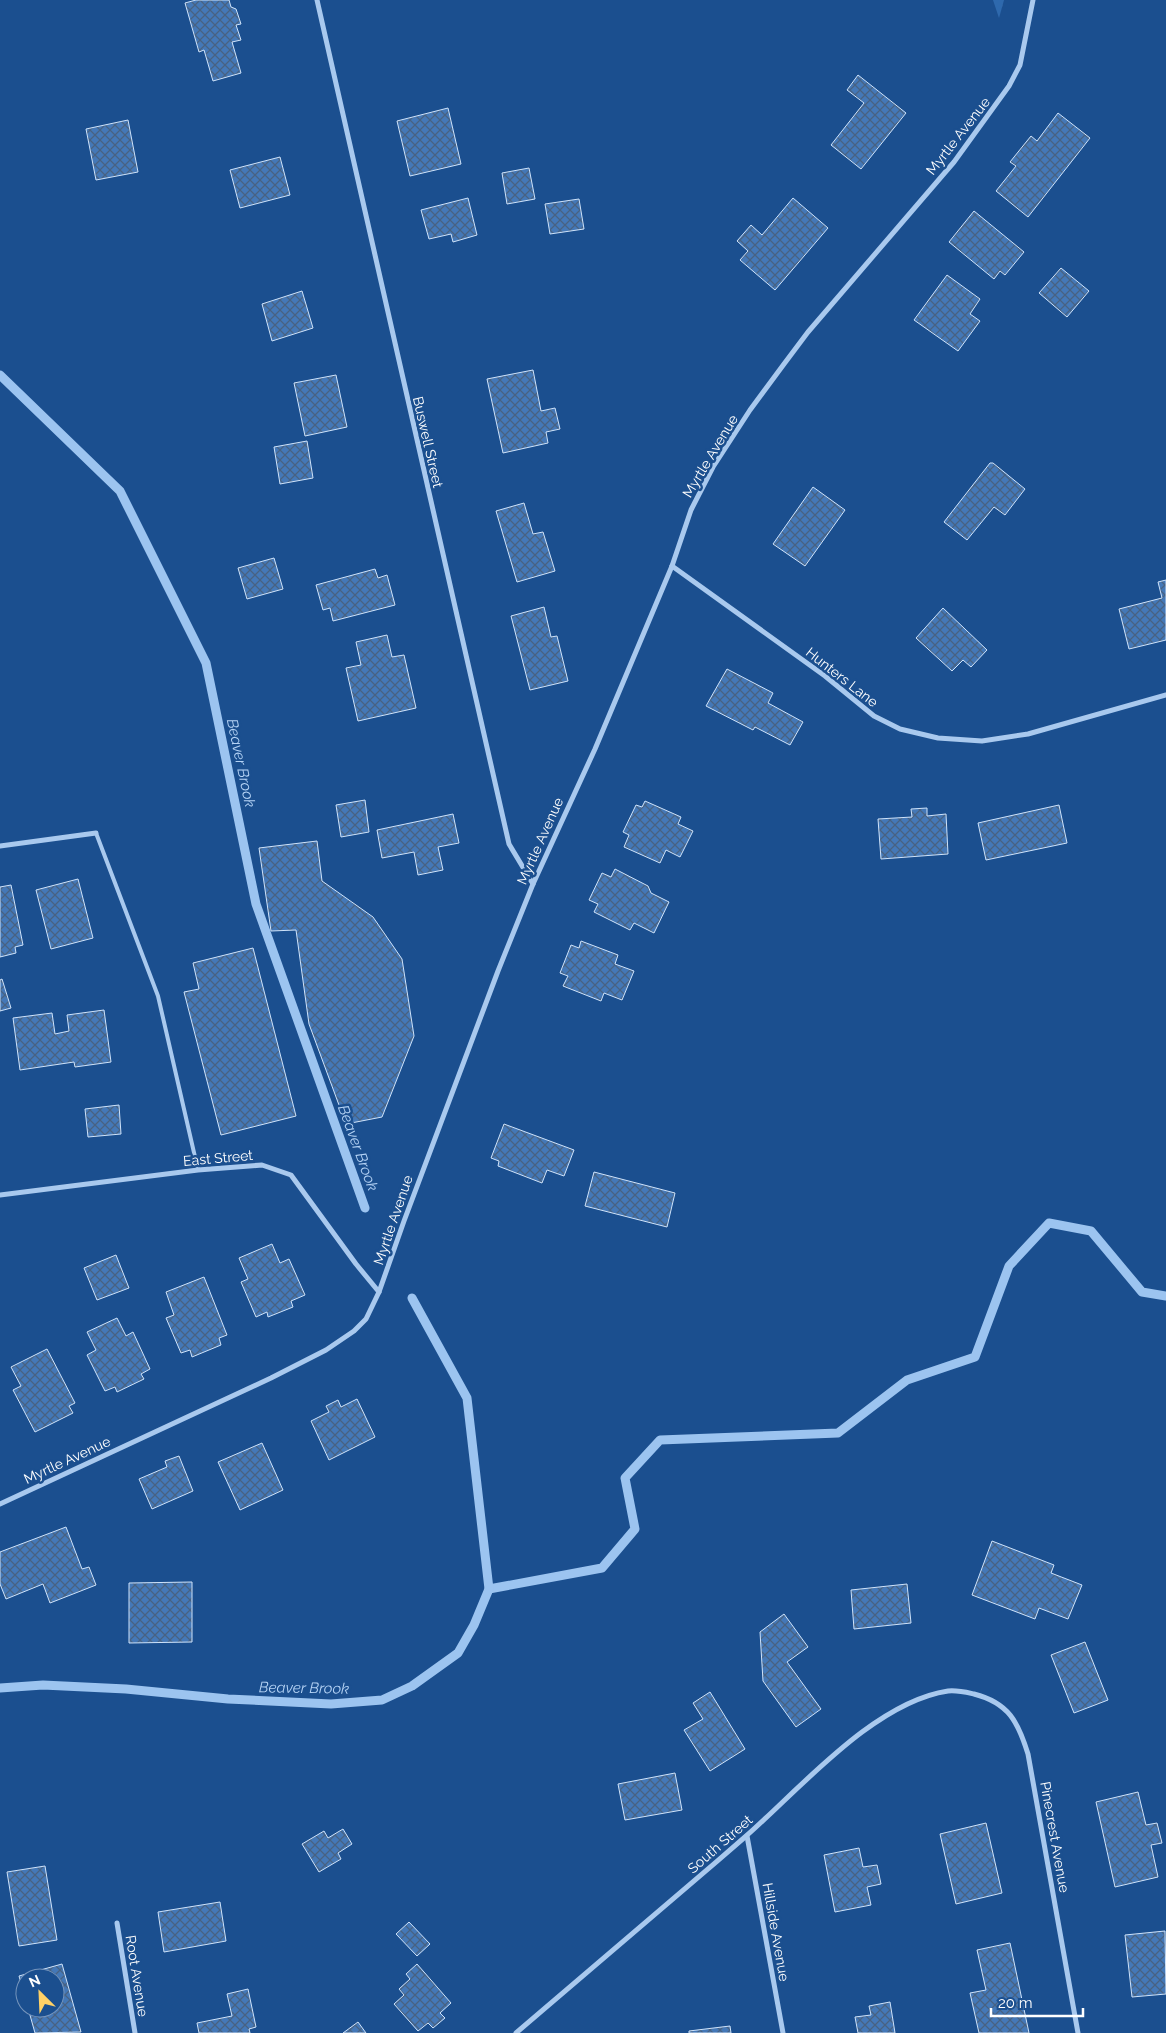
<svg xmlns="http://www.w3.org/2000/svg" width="1166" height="2033" viewBox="0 0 1166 2033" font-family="Raleway,sans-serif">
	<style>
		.park { fill: url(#park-crowns) }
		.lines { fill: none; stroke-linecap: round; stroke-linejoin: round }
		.stream { stroke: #9cc4f0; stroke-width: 9 }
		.building { fill: url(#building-cross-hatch); stroke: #cfe3fa }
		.service { stroke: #a9c9ee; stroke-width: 4 }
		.minor { stroke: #a9c9ee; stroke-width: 5 }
		.labels { text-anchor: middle; stroke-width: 5; stroke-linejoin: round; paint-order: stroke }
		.street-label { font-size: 14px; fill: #fff; stroke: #1b4f8f }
		.water-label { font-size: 15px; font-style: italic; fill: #b5d3f5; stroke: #1b4f8f }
	</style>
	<defs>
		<pattern id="park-crowns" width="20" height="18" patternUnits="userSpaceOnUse" patternTransform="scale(1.25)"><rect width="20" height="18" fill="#2e69ad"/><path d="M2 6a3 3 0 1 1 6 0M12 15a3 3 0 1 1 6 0" fill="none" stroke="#4d80b9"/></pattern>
		<pattern id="building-cross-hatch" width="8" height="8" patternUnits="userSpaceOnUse" patternTransform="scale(1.25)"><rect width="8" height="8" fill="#4478b7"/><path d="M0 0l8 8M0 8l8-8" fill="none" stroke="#486282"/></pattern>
	</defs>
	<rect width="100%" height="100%" fill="#1b4f8f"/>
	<polygon class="park" points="993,0 1004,0 999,18"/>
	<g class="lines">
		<g class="stream">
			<polyline points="0,375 120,491 206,663 256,904 365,1208"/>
			<polyline points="489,1589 602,1568 635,1529 625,1478 660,1440 838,1433 907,1380 975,1357 1009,1266 1049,1223 1091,1231 1142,1292 1166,1296"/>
			<polyline points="0,1688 43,1685 126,1689 228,1699 331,1704 382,1700 412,1686 458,1653 474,1625 489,1589 467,1398 412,1298"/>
		</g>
	</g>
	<g class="building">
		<polygon points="196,0 229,0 231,7 236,9 241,24 236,25 241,40 232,42 241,73 213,81 204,50 199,52 185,3"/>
		<polygon points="858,75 906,113 861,169 831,145 864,103 847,90"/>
		<polygon points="448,108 461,164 410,176 397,121"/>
		<polygon points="1058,113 1090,138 1028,217 996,191 1016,166 1010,162 1031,136 1037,141"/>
		<polygon points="128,120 138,172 96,180 86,129"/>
		<polygon points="280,157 290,195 240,208 230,170"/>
		<polygon points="529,168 535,199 507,204 502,173"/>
		<polygon points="468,198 477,235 453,242 451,234 429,239 421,210"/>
		<polygon points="793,198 828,228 775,290 740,260 748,251 737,241 751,225 762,235"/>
		<polygon points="579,199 584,229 550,234 545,204"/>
		<polygon points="974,211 1024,252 1005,275 1000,271 994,279 949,242"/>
		<polygon points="1061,268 1089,291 1067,317 1039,293"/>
		<polygon points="947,275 980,299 970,314 980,321 958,351 914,320"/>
		<polygon points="302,291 313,328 272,341 262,304"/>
		<polygon points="533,370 541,411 555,408 560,429 546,432 548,443 503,453 487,379"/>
		<polygon points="336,375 347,427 305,436 294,383"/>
		<polygon points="307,441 313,478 280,484 274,447"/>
		<polygon points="990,463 993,463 1025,489 1005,515 994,507 967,540 944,522"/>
		<polygon points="813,487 845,510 805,566 773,544"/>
		<polygon points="524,503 533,534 543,532 555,571 517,582 496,511"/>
		<polygon points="274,558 283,589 247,599 238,568"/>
		<polygon points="375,569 378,578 387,575 395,605 333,621 330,608 323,610 316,585"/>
		<polygon points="1166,580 1166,640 1129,649 1119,609 1162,598 1158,582"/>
		<polygon points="544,607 551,637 557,636 568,681 530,690 511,616"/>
		<polygon points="943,608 987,650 971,667 963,660 952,671 916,638"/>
		<polygon points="387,635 392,657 404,655 416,708 358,721 346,668 361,665 356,642"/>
		<polygon points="727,669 773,693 768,703 803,722 790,745 755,727 753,730 706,706"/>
		<polygon points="365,800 369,832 341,837 336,805"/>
		<polygon points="645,801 681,817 678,824 693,831 680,857 666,850 660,863 624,847 629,835 623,832 636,805 642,807"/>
		<polygon points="1059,805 1067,843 986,860 978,823"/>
		<polygon points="927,808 927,816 946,814 948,854 881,859 878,819 912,817 911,809"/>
		<polygon points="453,814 459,843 438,847 443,870 418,875 414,852 382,858 377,830"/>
		<polygon points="317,841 322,881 373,917 402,959 414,1036 382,1117 346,1124 309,1024 296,930 271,931 259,848"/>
		<polygon points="615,869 648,886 651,893 669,902 654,933 634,923 630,930 594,912 598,904 589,900 602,873 611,877"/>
		<polygon points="78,879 93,938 51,949 36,890"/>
		<polygon points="11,885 23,945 15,947 16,953 0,957 0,887"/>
		<polygon points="581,941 618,955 615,964 634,971 622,1000 604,993 601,1001 563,986 568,976 560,973 571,945 579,948"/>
		<polygon points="253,948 296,1116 221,1135 184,992 199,989 193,963"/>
		<polygon points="2,979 11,1008 0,1011 0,980"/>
		<polygon points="104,1010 111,1062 75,1067 74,1062 20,1070 13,1018 52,1013 55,1034 69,1031 67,1015"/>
		<polygon points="119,1105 121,1134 88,1137 85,1109"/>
		<polygon points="504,1124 574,1150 564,1176 547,1170 542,1183 498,1166 499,1161 491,1158"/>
		<polygon points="594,1172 675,1193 667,1227 585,1206"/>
		<polygon points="272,1244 280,1263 289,1259 305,1295 291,1301 293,1307 268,1317 267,1312 256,1317 241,1282 248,1279 239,1258"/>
		<polygon points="116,1255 129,1288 97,1300 84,1268"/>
		<polygon points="204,1277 227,1335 219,1338 221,1345 192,1357 190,1350 181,1353 166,1318 174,1315 166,1292"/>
		<polygon points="117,1318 126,1336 133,1332 150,1369 141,1374 144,1379 117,1392 115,1387 105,1391 87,1355 96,1350 87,1332"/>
		<polygon points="47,1349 75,1403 69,1406 73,1413 35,1432 13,1390 21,1386 11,1367"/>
		<polygon points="357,1399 375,1437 329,1460 311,1421 329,1412 326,1406 338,1400 341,1407"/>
		<polygon points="262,1443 283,1490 240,1510 218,1462"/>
		<polygon points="179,1456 193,1491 152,1509 139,1479 167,1467 165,1461"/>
		<polygon points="66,1527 82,1569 89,1567 96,1585 50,1603 43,1584 6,1599 0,1584 0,1552"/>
		<polygon points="992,1541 1054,1565 1051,1573 1082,1585 1068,1619 1039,1608 1035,1619 972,1595"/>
		<polygon points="192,1582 192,1642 129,1643 129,1583"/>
		<polygon points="907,1584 911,1623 854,1629 851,1590"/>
		<polygon points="784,1614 808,1647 787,1662 821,1709 796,1727 763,1681 760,1632"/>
		<polygon points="1085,1642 1108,1700 1074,1713 1051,1655"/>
		<polygon points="710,1692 745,1749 710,1771 684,1730 703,1719 693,1703"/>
		<polygon points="675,1773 682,1810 625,1820 618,1784"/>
		<polygon points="1138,1792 1146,1825 1157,1823 1162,1843 1151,1845 1158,1877 1115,1887 1096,1802"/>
		<polygon points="986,1823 1002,1893 956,1904 940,1834"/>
		<polygon points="343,1829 352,1844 338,1853 341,1859 319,1872 302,1844 324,1831 328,1838"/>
		<polygon points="859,1848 863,1867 877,1865 881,1884 867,1887 871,1905 835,1912 824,1855"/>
		<polygon points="45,1866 57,1940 19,1946 7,1872"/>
		<polygon points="220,1902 226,1941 164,1952 158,1912"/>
		<polygon points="409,1922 430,1944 417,1956 396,1934"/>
		<polygon points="1165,1931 1166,1994 1132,1997 1125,1935"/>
		<polygon points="1010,1943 1029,2033 979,2033 970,1993 986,1990 977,1950"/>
		<polygon points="62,1964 81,2032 35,2033 28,2008 55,2008 55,1978 25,1978 25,1998 19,1976"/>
		<polygon points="417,1964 451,2003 440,2013 445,2018 433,2028 428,2023 418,2031 394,2004 404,1995 399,1989 410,1979 406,1974"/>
		<polygon points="248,1989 256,2027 249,2029 250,2033 199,2033 197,2023 232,2016 227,1994"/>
		<polygon points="890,2002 895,2033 858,2033 855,2017 871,2015 869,2006"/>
		<polygon points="358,2022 366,2033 343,2033"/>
		<polygon points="730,2026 731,2033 689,2033 689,2031"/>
	</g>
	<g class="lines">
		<polyline class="service" points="96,833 158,996 198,1170"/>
		<g class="minor">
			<polyline points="317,0 509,844 533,884"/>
			<polyline points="672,566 825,676 874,716 900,729 938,738 982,741 1028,734 1166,695"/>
			<polyline points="0,846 96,833"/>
			<polyline points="0,1195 198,1170 262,1165 291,1175 356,1264 379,1292"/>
			<polyline points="0,1504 271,1378 326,1350 354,1331 366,1319 379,1292 404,1221 498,971 533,884 595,749 672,566 691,510 713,467 750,410 784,364 808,332 954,162 1009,86 1020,65 1033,0"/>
			<polyline points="747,1836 783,2033"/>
			<polyline points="117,1923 135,2033"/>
			<path d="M516 2033C592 1968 669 1903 745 1837 800 1789 874 1702 948 1691 957 1690 965 1692 974 1694 1009 1703 1018 1722 1028 1754L1078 2033"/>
		</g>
	</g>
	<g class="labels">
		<g class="street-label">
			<text transform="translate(958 136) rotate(-52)" y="5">Myrtle Avenue</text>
			<text transform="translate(428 442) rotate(77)" y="5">Buswell Street</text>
			<text transform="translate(710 456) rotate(-59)" y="5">Myrtle Avenue</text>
			<text transform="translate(842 677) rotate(38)" y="5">Hunters Lane</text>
			<text transform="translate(540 841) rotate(-66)" y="5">Myrtle Avenue</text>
			<text transform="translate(218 1158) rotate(-5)" y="5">East Street</text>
			<text transform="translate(393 1220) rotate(-71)" y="5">Myrtle Avenue</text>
			<text transform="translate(67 1460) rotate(-25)" y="5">Myrtle Avenue</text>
			<text transform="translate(1055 1837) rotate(80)" y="5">Pinecrest Avenue</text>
			<text transform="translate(720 1844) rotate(-41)" y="5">South Street</text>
			<text transform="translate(776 1932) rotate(80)" y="5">Hillside Avenue</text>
			<text transform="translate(137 1976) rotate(81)" y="5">Root Avenue</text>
		</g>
		<g class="water-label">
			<text transform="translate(241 763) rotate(78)" y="5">Beaver Brook</text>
			<text transform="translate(358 1148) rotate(70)" y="5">Beaver Brook</text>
			<text transform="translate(304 1688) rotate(1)" y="5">Beaver Brook</text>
		</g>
	</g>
	<g transform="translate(40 1993) rotate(336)"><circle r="24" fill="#1b4f8f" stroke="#7695bc"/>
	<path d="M0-4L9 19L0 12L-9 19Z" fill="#ffd166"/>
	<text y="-8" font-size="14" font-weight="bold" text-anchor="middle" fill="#ffffff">N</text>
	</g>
	<path d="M991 2008v8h92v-8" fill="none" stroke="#ffffff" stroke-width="2.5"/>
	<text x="998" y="2008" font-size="15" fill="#ffffff" stroke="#1b4f8f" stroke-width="4" paint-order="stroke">20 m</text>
</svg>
